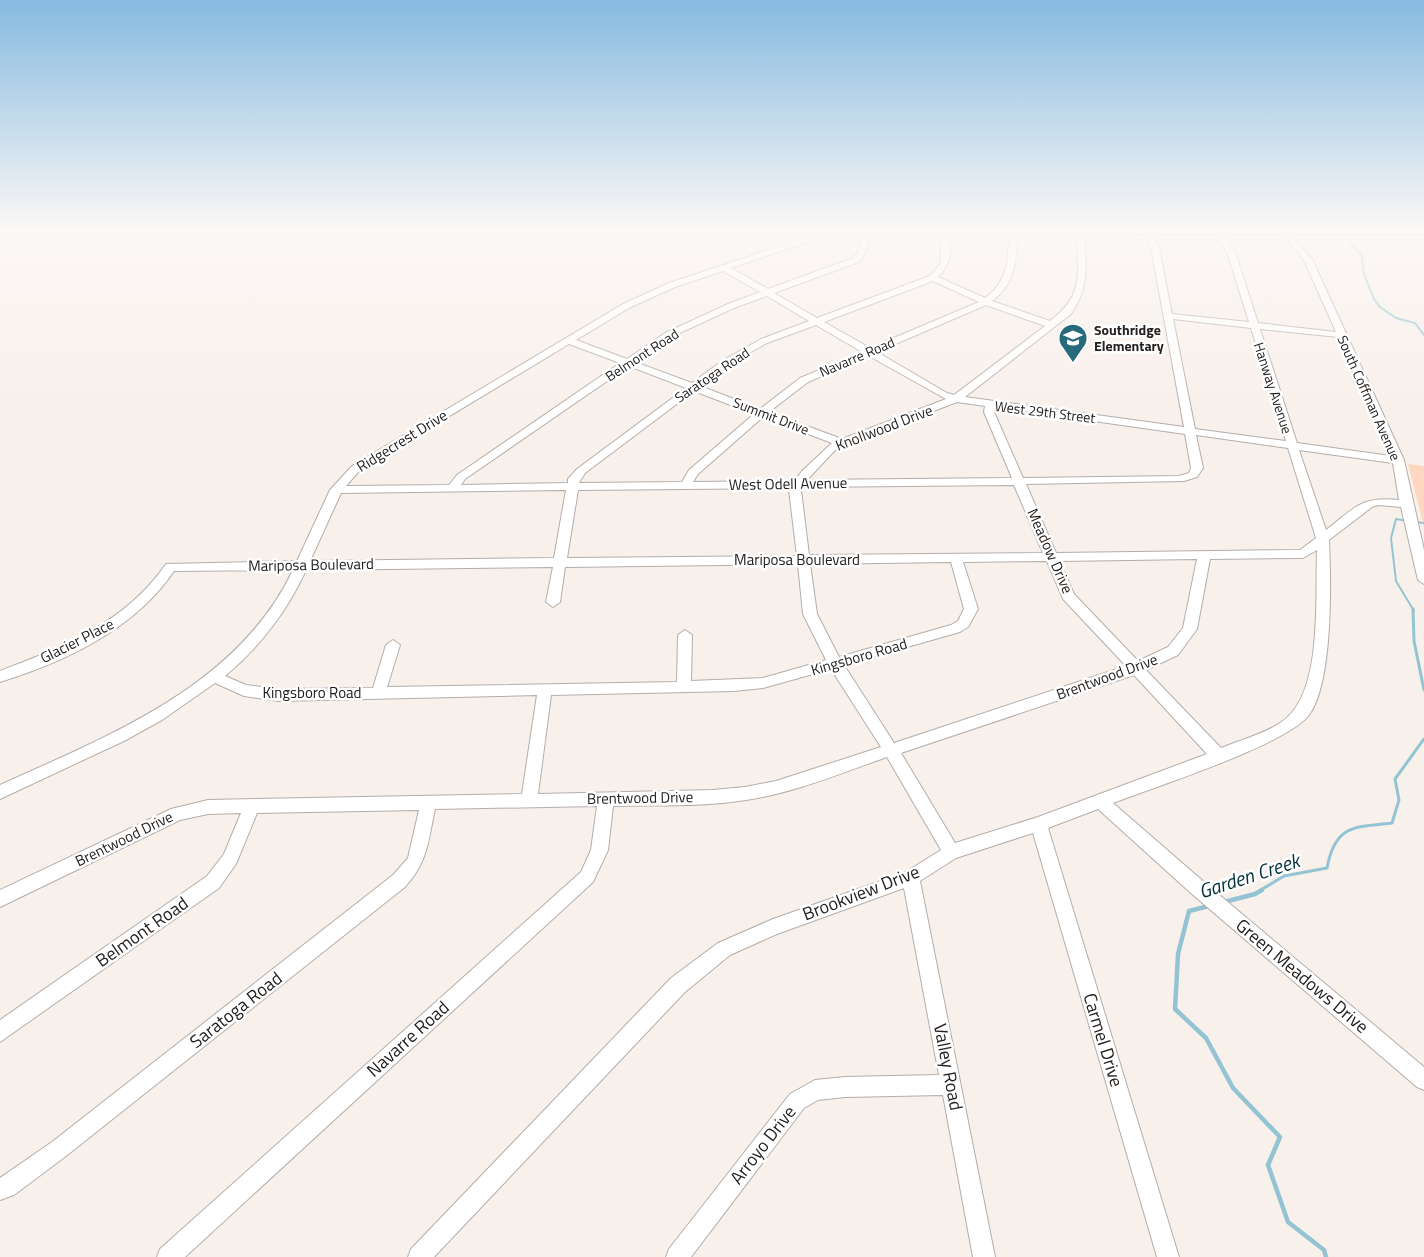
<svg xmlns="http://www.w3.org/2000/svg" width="1424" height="1257" viewBox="0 0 1424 1257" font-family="'Titillium Web',sans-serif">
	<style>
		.green { fill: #ffd7c0 }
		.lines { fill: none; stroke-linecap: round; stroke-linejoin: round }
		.stream-far2 { stroke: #94c4d3; stroke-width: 2 }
		.stream-far1 { stroke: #94c4d3; stroke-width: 3 }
		.stream { stroke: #94c4d3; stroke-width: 4.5 }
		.minor-casing { stroke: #b4ada9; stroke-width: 2 }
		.minor { fill: #fff; fill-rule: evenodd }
		.labels { text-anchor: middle; stroke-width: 5; stroke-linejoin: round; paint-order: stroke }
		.far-poi-label { font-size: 14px; font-weight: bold; fill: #23201f; stroke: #fff; text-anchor: start }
		.far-street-label { font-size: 14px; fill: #23201f; stroke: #fff }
		.street-label { font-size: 15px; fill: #23201f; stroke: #fff }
		.near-street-label { font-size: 18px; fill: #23201f; stroke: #fff }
		.near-water-label { font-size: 20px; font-style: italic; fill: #002f3a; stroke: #fff }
	</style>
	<rect width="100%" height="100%" fill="#f8f0eb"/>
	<polygon class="green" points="1408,464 1424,466 1424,527"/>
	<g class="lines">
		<g class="stream-far2">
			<polyline points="1338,230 1362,256 1364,274 1374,299 1380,307 1396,318 1415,323 1424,335"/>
			<polyline points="1408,521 1396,519 1391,538 1396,581 1414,611"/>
			<polyline points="1415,522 1424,523"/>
		</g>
		<g class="stream-far1">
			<polyline points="1413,609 1414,641 1424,690"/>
			<path d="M1259 891 1284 876 1327 868C1335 825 1354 827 1392 823L1399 800 1395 779 1424 739"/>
		</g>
		<g class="stream">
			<polyline points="1224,902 1255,894 1262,890"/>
			<polyline points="1209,906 1189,911 1178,954 1175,1009 1206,1038 1233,1088 1280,1137 1268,1165 1288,1222 1324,1250 1326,1257"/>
		</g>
		<g class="minor-casing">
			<path id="minor" d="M829 230 1143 235V231H1146L1151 235H1213V231H1216L1222 235H1282L1285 232 1290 235H1424V239H1294L1312 259 1404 460 1424 550V584L1418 580 1401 507 1378 505 1372 507 1329 540C1331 582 1333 683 1309 715 1288 744 1152 788 1113 803L1204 882 1424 1067V1090L1417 1087 1192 894 1098 809 1048 828 1179 1257H1157L1033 833 956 858 920 881 995 1257H973L943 1095 845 1097 818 1100 804 1108 691 1257H666L669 1249 790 1094 815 1080 845 1077 939 1075 904 888 777 934 730 955 685 992 434 1257H408L411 1249 671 978 718 943 773 919 906 872 941 850 887 757C841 773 794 793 746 800 703 807 657 805 613 806L608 850 593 882 185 1257H157L160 1249 581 872 591 850 597 806 435 809C428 841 428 862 405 887L66 1156 14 1195 0 1200V1178L52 1142 393 875 408 858 419 810 257 813 236 864 219 888 0 1042V1020L207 876 224 854 241 813 208 814 180 820 0 907V890L171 809 208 800 522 794 537 695 279 701 244 696 215 683 162 720 124 741 0 799V785C110 735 238 686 293 570L174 571C135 629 65 662 0 682V671C65 646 125 623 166 564L297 561 330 490 352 466 623 304 669 283ZM835 233 862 234 858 252 853 258 768 289 731 268ZM870 234 941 235V263L930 276 817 318 774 293 859 262 866 252ZM949 236 1009 237C1008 263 1007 282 985 298L938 277C951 264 951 253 949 236ZM1017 237 1076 238C1079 275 1083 296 1050 321L992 301C1015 284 1016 264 1017 237ZM1084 238 1146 239 1151 248 1184 427 965 397 1071 314C1088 290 1087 267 1084 238ZM1154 239H1217L1225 249 1229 258 1249 322 1172 314 1159 248ZM1226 239H1286L1304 260 1336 332 1258 323 1237 258 1233 248ZM723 271 760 292 728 304 665 333 627 359 576 340 629 308 675 287ZM933 281 979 302 870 348 824 322ZM767 296 809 321 761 339 722 361 692 383 635 362 671 337 734 308ZM986 305 1045 326 954 395 947 393 877 352ZM1173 319 1251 328 1286 441 1195 429ZM816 325 862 352 800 378 760 409 700 386 728 365 767 343ZM1260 329 1338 337 1391 456 1297 443ZM569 344 620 363 457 475 449 485 346 486 360 470ZM869 356 946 399 842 439 769 412 808 382ZM629 366 686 388 577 469 568 479V483L461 485 465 479ZM694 391 754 414 689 470 682 482 579 483 585 473ZM957 402 985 406 984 412 1012 478 807 480 837 448ZM995 407 1185 434 1191 468 1189 473 1179 476 1023 478 994 412ZM763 417 832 443 802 471 795 481 693 482 698 474ZM1196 435 1288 448 1316 538 1300 550 1056 553 1026 484 1184 481 1197 477 1203 468ZM1299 450 1393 463 1399 500C1360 496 1355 508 1326 530ZM1014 485 1043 553 809 555 801 490 802 487ZM791 488 789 490 797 556 567 558 578 490ZM566 490 554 558 310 561 341 493ZM1317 550C1315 596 1324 697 1280 723 1263 734 1240 740 1221 748L1146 670 1178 655 1197 629 1210 559 1303 558ZM1197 559 1183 628 1168 647 1138 661 1074 594 1059 561ZM1047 561 1063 599 1126 666 894 743 844 665 960 632 968 627 978 609 963 562ZM951 562 964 609 958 621 951 625 839 657 817 614 810 564ZM798 564 803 614 826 660 763 678 691 681 692 635 685 630 678 635 677 682 387 687 400 645 393 640 386 645 373 688 279 689 246 685 225 676C259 648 288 610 306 570L553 567 546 602 553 607 560 602 565 567ZM831 669 881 747 776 781 745 787 713 790 538 794 551 695 734 691 763 688ZM1134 675 1207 754 1038 817 955 843 901 753Z"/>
		</g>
		<use href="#minor" class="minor"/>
	</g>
	<linearGradient id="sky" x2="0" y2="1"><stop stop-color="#86bae0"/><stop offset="0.57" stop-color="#fcf8f6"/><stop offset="1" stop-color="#fcf8f6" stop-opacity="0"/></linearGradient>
	<rect width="1424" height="406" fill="url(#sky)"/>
	<defs>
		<g id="school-pin" transform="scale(1.5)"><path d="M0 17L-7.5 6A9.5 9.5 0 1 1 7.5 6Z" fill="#276a7c" stroke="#fff"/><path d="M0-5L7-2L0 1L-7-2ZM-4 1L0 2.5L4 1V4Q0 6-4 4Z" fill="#fff"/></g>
	</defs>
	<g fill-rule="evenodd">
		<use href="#school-pin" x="1073" y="338"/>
	</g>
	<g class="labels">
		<g class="far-poi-label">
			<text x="1094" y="335">Southridge<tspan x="1094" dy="16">Elementary</tspan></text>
		</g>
		<g class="far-street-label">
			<text transform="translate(642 355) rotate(-33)" y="5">Belmont Road</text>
			<text transform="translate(857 357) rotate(-23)" y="5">Navarre Road</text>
			<text transform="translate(712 375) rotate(-34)" y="5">Saratoga Road</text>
			<text transform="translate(1273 388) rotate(72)" y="5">Hanway Avenue</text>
			<text transform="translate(1369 398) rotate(66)" y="5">South Coffman Avenue</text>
			<text transform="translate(1045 412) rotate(7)" y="5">West 29th Street</text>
			<text transform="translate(771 416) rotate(21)" y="5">Summit Drive</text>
		</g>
		<g class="street-label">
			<text transform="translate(884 428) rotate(-21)" y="5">Knollwood Drive</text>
			<text transform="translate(402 441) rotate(-32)" y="5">Ridgecrest Drive</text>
			<text transform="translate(788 484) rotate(-1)" y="5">West Odell Avenue</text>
			<text transform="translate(1050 551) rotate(66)" y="5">Meadow Drive</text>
			<text x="797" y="565">Mariposa Boulevard</text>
			<text transform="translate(311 565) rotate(-1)" y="5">Mariposa Boulevard</text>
			<text transform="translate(77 641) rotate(-27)" y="5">Glacier Place</text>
			<text transform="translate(859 657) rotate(-16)" y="5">Kingsboro Road</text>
			<text transform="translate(1107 677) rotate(-20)" y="5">Brentwood Drive</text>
			<text x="312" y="698">Kingsboro Road</text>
			<text transform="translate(640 798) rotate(-1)" y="5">Brentwood Drive</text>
			<text transform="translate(124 839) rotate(-26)" y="5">Brentwood Drive</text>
		</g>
		<g class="near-street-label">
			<text transform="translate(861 893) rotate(-21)" y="6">Brookview Drive</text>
			<text transform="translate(142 932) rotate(-35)" y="6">Belmont Road</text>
			<text transform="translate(1302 976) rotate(40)" y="6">Green Meadows Drive</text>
			<text transform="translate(236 1010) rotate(-38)" y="6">Saratoga Road</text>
			<text transform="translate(408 1039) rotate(-42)" y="6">Navarre Road</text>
			<text transform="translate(1103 1040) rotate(73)" y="6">Carmel Drive</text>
			<text transform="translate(948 1067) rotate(79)" y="6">Valley Road</text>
			<text transform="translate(763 1145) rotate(-52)" y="6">Arroyo Drive</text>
		</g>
		<g class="near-water-label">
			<text transform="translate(1249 876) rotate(-18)" y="7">Garden Creek</text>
		</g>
	</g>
</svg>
